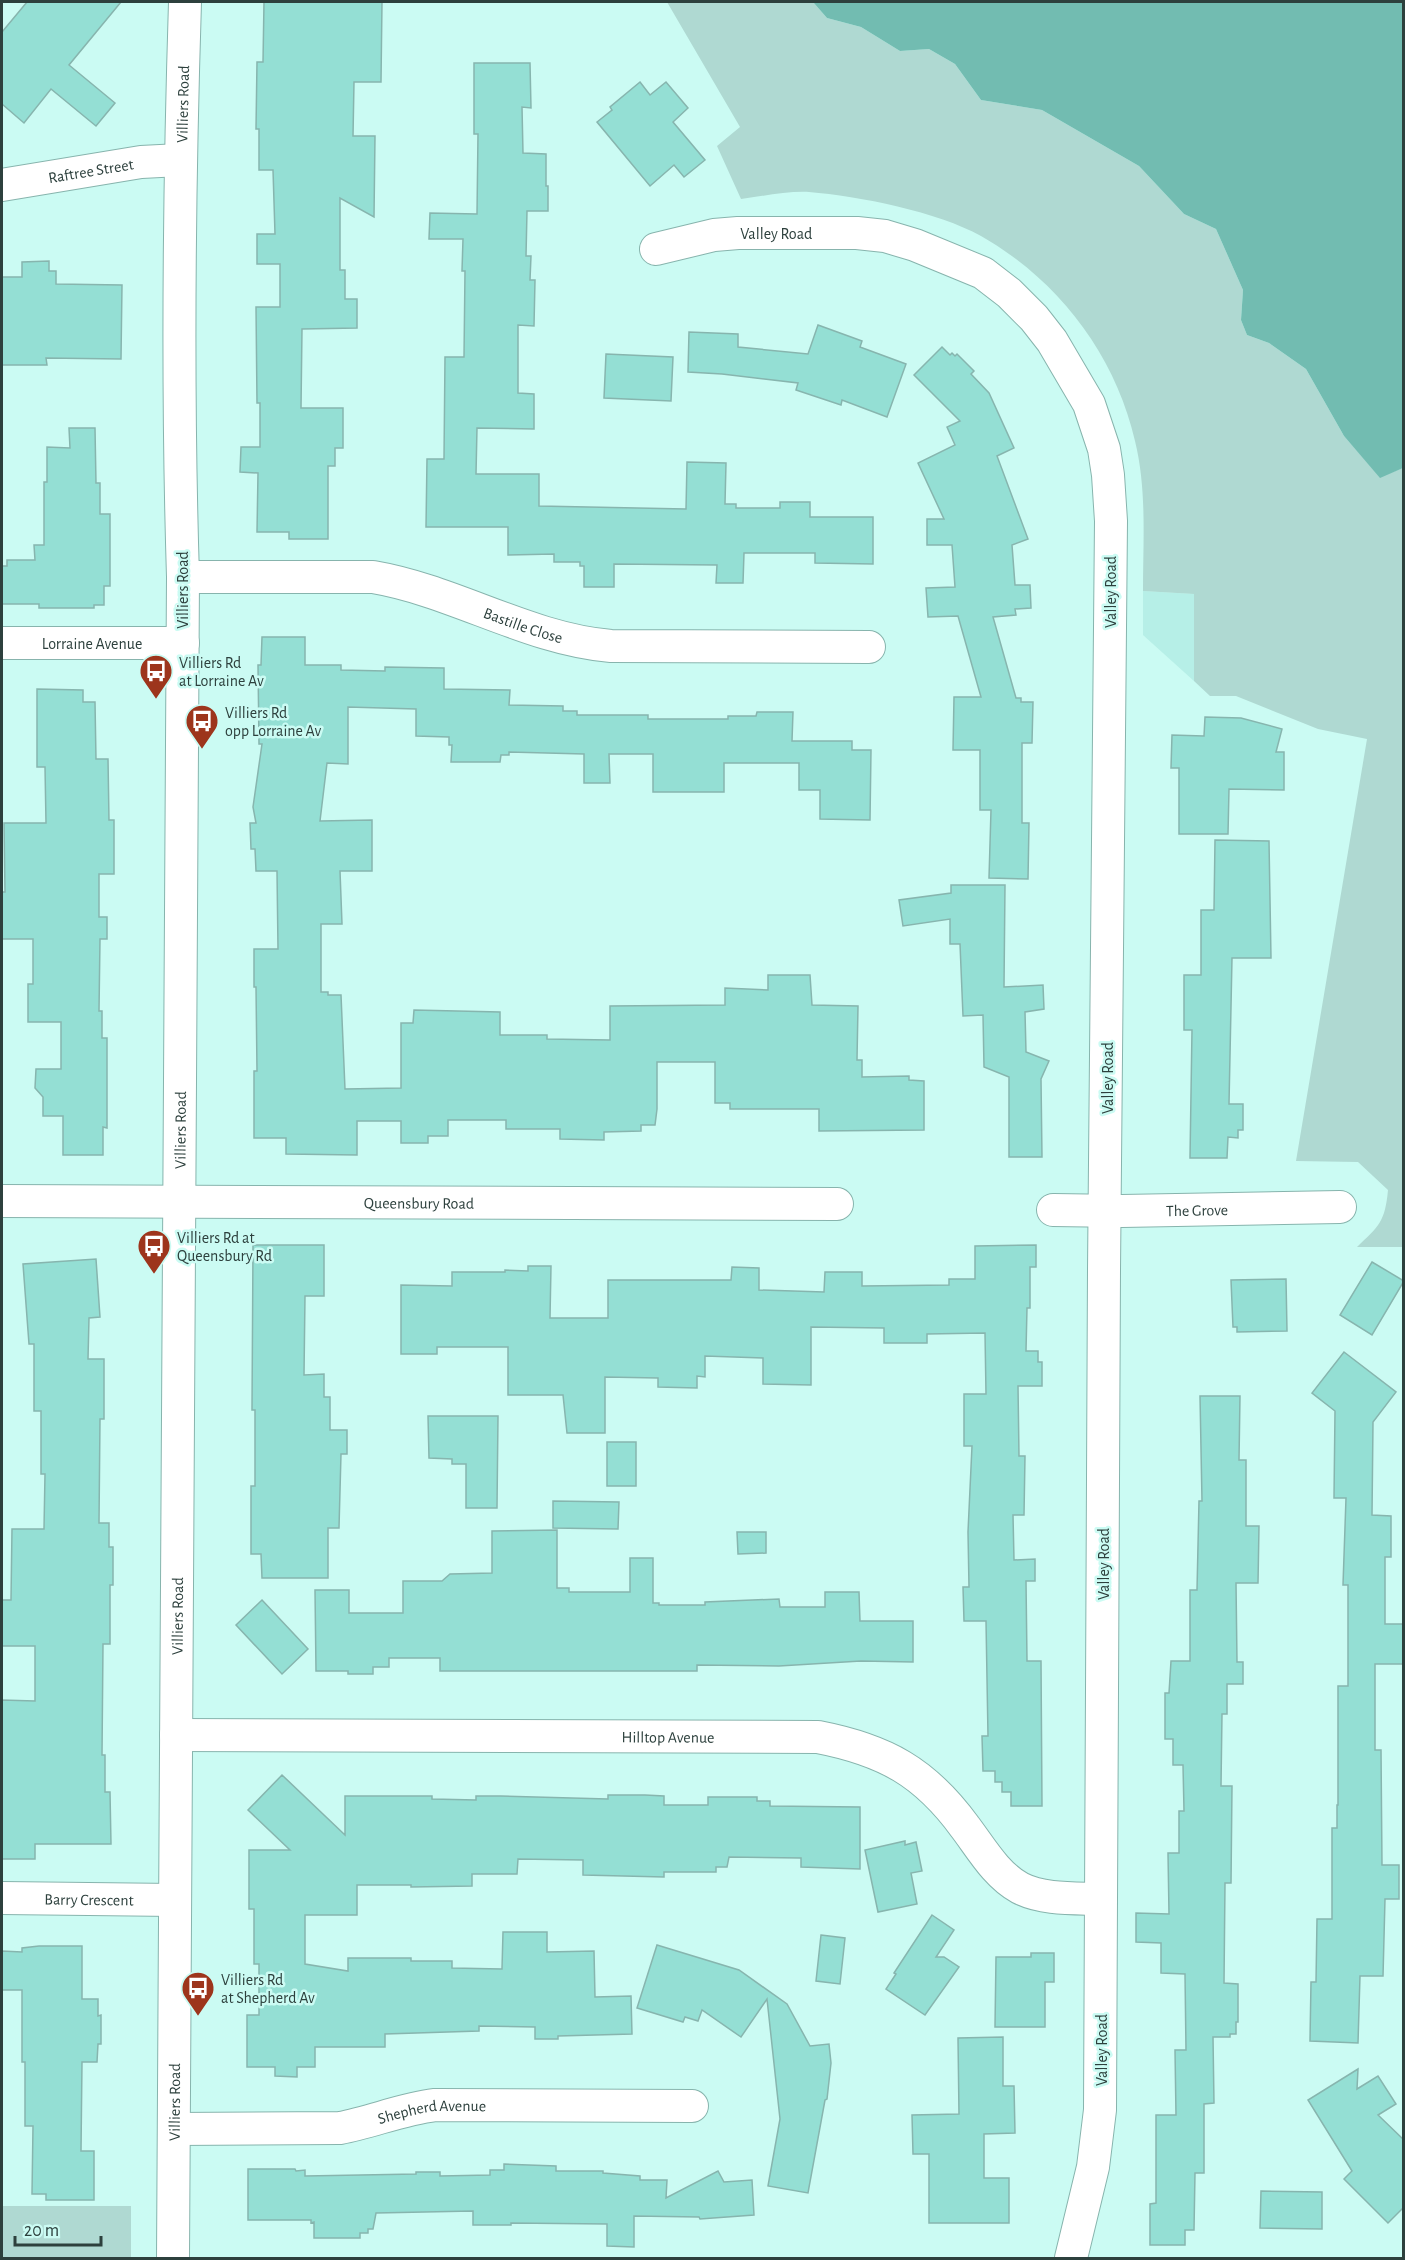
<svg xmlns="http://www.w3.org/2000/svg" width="1405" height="2260" viewBox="0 0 1405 2260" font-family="'Alegreya Sans',sans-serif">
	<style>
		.built { fill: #b6efe7 }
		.green { fill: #afd9d2 }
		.water { fill: #72bcb1 }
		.building { fill: #94dfd4; stroke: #87b5ae; stroke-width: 1.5 }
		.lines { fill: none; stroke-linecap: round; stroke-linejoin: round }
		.minor-casing { stroke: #87b4ad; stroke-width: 34 }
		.minor { stroke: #fff; stroke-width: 32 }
		.labels { text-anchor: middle; stroke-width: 5; stroke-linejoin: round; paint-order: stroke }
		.street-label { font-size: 16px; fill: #2d403d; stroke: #cbfbf3 }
		.poi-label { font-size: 16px; fill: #2d403d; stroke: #cbfbf3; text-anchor: start }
	</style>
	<rect width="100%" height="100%" fill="#cbfbf3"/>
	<polygon class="built" points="1143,591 1194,594 1194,681 1143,635"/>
	<g class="green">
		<path d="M667 2H813L827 18 861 27 900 51 929 49 955 64 981 100 1042 110 1139 166 1184 214 1216 229 1243 290 1241 320 1247 335 1269 343 1306 369 1344 436 1380 477 1403 468V1247H1357C1379 1226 1385 1222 1388 1190L1358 1162 1296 1161 1367 739 1318 729 1236 696H1210L1194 681V594L1143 591C1143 541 1147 490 1135 441 1115 354 1058 280 981 236 938 212 859 196 809 192 788 191 763 196 741 199L717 146 740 127Z"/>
		<rect x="2" y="2206" width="129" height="52"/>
	</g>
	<polygon class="water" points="813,2 1403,2 1403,468 1380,478 1344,436 1306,369 1269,343 1247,335 1241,320 1243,290 1216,229 1184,214 1139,166 1042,110 981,100 955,64 929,49 900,51 861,27 827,18"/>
	<g class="building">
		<polygon points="27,2 121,2 69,65 115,103 96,126 51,89 24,123 2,104 2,32"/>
		<polygon points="264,2 382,2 381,82 354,82 353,136 375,136 374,217 340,198 340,270 345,270 345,299 357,299 357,328 302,329 301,408 343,408 343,448 335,448 335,466 328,466 328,539 289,539 289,532 257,532 258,473 240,472 241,447 260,447 260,403 257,403 256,307 280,307 280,264 257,264 257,234 275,234 273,170 259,170 259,129 256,129 257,62 263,62"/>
		<polygon points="474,63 530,63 531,108 522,107 523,153 546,154 546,186 548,186 548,211 527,211 526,256 531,256 530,280 535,280 534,326 518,325 518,393 534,394 534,429 477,428 476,474 539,474 539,506 686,509 687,462 726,463 725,504 736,504 736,508 780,508 780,502 810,502 810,517 873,517 873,564 815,563 815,553 744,553 743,583 716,583 717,565 614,564 614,587 584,587 584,566 580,566 580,562 554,562 554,554 508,555 508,527 426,527 427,459 444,459 445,357 464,357 465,271 462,271 463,239 429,239 430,213 477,214 478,134 474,134"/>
		<polygon points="640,82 650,95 666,82 688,108 673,122 705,160 684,177 674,165 650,186 597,122 612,110 610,107"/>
		<polygon points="49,261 49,271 56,271 56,284 122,285 121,359 46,358 47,365 2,365 2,277 22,277 22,262"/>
		<polygon points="818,325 862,341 860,347 906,364 887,417 842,400 841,405 796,390 798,383 722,374 688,372 689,332 738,334 738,347 808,354"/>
		<polygon points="942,347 950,355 952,353 955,356 957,354 974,371 971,374 989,393 1014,448 997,456 1028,539 1012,545 1015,585 1030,585 1031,608 1015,609 1016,615 993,617 1016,698 1021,698 1021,702 1033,702 1032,743 1022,743 1022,823 1029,823 1028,879 989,878 991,810 980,810 980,750 953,750 954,697 981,697 958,616 928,617 926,588 955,587 952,545 927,545 927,519 944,519 918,463 955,445 947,427 960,421 914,375"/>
		<polygon points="606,354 673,357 671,401 604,398"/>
		<polygon points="69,428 95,428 96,483 100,483 100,514 110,514 110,586 104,586 104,605 94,605 94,608 39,608 39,604 2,604 2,566 7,566 7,560 35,560 34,545 44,545 44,482 47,482 47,447 70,448"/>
		<polygon points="262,637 305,637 305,665 341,665 341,670 385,671 385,667 444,668 444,689 510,690 509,705 563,706 563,711 577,711 577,715 648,715 648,719 728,719 728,716 756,716 757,712 793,712 792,741 852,741 852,750 871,750 870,820 820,819 820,790 799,790 799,763 724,763 724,792 653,792 653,754 609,754 610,783 584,783 584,754 509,752 509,755 501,755 500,762 451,762 452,745 449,745 449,737 416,736 416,709 348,707 348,764 327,763 320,821 372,820 372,871 340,871 342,924 321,924 321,992 328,992 328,995 341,995 345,1089 401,1088 401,1023 413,1023 414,1010 500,1012 500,1035 547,1035 547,1039 610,1040 610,1006 725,1005 725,988 768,990 768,975 810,975 812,1005 858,1006 857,1060 862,1060 862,1077 909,1076 909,1080 924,1081 924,1130 819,1131 819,1109 730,1109 730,1103 715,1103 715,1062 657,1062 657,1109 655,1125 641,1125 641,1131 604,1132 604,1140 560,1139 560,1129 506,1129 506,1120 448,1120 448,1136 428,1136 428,1143 401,1143 401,1121 357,1121 357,1155 286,1154 286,1138 254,1138 254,1071 257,1071 256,987 254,987 254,949 278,949 277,871 256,871 255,849 251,849 250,823 256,823 253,807 262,744 259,744 258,665 261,665"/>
		<polygon points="37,689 83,690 83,702 95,702 96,759 108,759 109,820 114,820 114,874 99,874 99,917 107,917 107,939 100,939 99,1011 102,1011 102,1038 107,1038 107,1128 103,1127 103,1155 63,1155 63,1116 43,1116 43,1097 35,1088 36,1069 61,1069 61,1022 28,1022 28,984 33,984 33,939 2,939 2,892 5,892 4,823 46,823 45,767 37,767"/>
		<polygon points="1205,717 1241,718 1282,729 1276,752 1284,752 1284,790 1229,789 1228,834 1179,834 1179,768 1171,768 1172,735 1204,736"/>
		<polygon points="1215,840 1269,841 1271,958 1232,958 1229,1104 1243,1104 1243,1130 1238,1130 1238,1138 1228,1137 1227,1158 1190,1158 1192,1030 1184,1030 1184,975 1201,975 1201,910 1214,910"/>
		<polygon points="951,885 1005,885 1004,987 1043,985 1044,1009 1025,1012 1026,1052 1049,1061 1041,1079 1042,1157 1009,1157 1009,1077 984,1067 983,1015 963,1016 960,944 950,944 950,919 903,926 899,900 951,893"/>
		<polygon points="253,1245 324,1245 324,1296 305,1296 304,1375 324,1374 324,1397 330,1397 330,1430 347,1430 347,1454 341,1454 339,1528 328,1528 328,1578 262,1578 261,1554 251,1554 251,1486 255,1486 255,1410 252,1410"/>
		<polygon points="1036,1245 1036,1267 1030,1267 1030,1308 1027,1308 1026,1351 1038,1351 1038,1362 1042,1362 1042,1386 1018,1386 1019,1456 1025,1456 1024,1515 1013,1515 1014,1560 1035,1559 1035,1581 1026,1581 1027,1661 1041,1661 1042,1806 1011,1806 1011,1792 1002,1792 1002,1782 995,1782 995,1771 983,1771 982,1736 988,1736 986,1621 964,1621 963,1587 969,1587 968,1532 972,1446 964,1446 964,1394 986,1394 985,1333 927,1334 927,1343 884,1343 884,1328 811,1327 811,1385 763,1384 763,1358 705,1356 705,1377 697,1376 697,1388 658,1387 658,1378 605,1377 605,1433 567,1433 563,1395 508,1395 508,1347 437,1347 437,1354 401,1354 401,1285 452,1286 452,1272 505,1272 505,1270 528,1271 528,1266 551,1266 550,1318 608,1318 608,1280 731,1280 732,1267 759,1268 759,1290 824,1292 825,1272 862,1272 862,1286 949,1285 949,1279 975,1279 975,1246"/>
		<polygon points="96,1259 100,1317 89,1318 88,1359 104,1359 104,1419 100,1419 99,1523 109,1523 109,1547 113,1547 113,1585 110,1585 110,1644 103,1644 102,1755 105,1755 105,1792 110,1792 111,1844 35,1844 35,1859 2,1859 2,1700 35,1701 35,1646 2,1646 2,1600 11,1600 12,1529 44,1529 45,1474 41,1474 41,1411 34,1411 34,1344 29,1344 23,1264"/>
		<polygon points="1372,1262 1404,1281 1372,1335 1340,1315"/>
		<polygon points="1286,1279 1287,1331 1237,1332 1237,1327 1233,1327 1231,1280"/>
		<polygon points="1344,1352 1396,1392 1373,1422 1372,1515 1391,1516 1391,1557 1385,1557 1385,1624 1404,1624 1404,1664 1375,1664 1375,1750 1381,1750 1382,1865 1399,1865 1399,1899 1385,1899 1383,1976 1360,1976 1358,2043 1310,2041 1311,1982 1316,1982 1317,1919 1332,1919 1332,1828 1337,1828 1337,1805 1338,1805 1338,1686 1348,1686 1348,1585 1343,1585 1346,1498 1334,1498 1335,1411 1312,1393"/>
		<polygon points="1200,1396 1240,1396 1239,1460 1246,1460 1246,1526 1259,1526 1258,1583 1236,1583 1237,1662 1243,1662 1243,1684 1227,1684 1227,1714 1222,1714 1221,1786 1232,1786 1231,1883 1225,1883 1224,1983 1238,1984 1238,2022 1236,2022 1236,2034 1230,2034 1230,2037 1213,2037 1214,2103 1204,2104 1204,2173 1195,2173 1194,2230 1185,2230 1185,2245 1150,2245 1150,2204 1156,2203 1156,2115 1176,2115 1175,2050 1186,2050 1185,1974 1161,1973 1161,1943 1136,1942 1136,1913 1169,1914 1168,1853 1179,1853 1179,1811 1184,1811 1183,1765 1173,1765 1173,1739 1165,1739 1165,1693 1169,1693 1171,1661 1190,1661 1190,1590 1197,1590 1199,1501 1202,1501"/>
		<polygon points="428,1416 498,1416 497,1508 466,1508 466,1464 452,1464 452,1459 429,1458"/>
		<rect x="607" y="1442" width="29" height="44"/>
		<polygon points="553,1501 619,1502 618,1529 553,1528"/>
		<polygon points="557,1530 557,1588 569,1588 569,1592 630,1592 630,1558 653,1558 653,1603 659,1603 659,1605 705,1605 705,1602 779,1599 780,1607 825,1607 825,1592 859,1592 860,1621 913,1621 913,1662 861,1661 779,1666 697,1665 697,1671 440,1671 440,1658 389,1658 389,1667 373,1667 373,1674 348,1674 348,1671 316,1671 315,1590 349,1590 349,1613 403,1613 403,1581 442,1581 450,1574 492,1573 492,1531"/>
		<polygon points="737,1532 766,1532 766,1553 738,1554"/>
		<polygon points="262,1600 308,1649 282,1674 236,1625"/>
		<polygon points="282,1775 345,1835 345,1796 432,1796 432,1799 476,1800 476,1796 501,1796 608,1799 608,1795 645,1795 664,1796 664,1805 708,1805 708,1797 757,1797 757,1801 770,1801 770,1806 860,1807 860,1869 801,1867 801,1858 729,1857 727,1867 716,1867 716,1872 664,1872 664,1877 583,1875 583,1860 518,1859 517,1874 472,1874 472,1886 411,1887 411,1885 357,1885 357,1915 305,1915 305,1964 348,1971 348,1958 411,1958 411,1961 452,1961 452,1968 502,1969 503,1932 547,1932 547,1952 594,1951 595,1997 631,1996 632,2034 558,2036 558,2039 535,2039 535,2027 479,2026 479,2031 385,2034 385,2047 315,2047 315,2067 297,2067 297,2077 275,2076 275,2067 247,2067 247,2015 259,2015 259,1964 254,1964 254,1909 249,1909 249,1850 290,1850 248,1810"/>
		<polygon points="905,1841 905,1845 916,1842 922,1871 911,1873 917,1904 878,1912 865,1850"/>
		<polygon points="932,1915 954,1930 936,1957 944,1957 959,1967 925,2015 886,1989 896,1974 894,1973"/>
		<polygon points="821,1935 845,1938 840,1984 816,1981"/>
		<polygon points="657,1945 739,1970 787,2004 810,2046 829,2044 831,2063 827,2099 825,2100 808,2193 768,2186 780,2119 767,1999 741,2037 702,2010 698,2021 685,2017 683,2022 637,2008"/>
		<polygon points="39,1946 82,1946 82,1999 98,1999 98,2016 101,2015 101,2044 98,2044 97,2062 82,2062 81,2151 94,2151 94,2200 46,2200 46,2194 32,2194 33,2126 25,2126 25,2062 22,2062 22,1990 2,1990 2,1951 22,1952 22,1948"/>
		<polygon points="1031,1953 1054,1953 1054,1982 1045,1982 1045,2027 995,2027 996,1957 1031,1957"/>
		<polygon points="1003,2037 1003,2086 1014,2086 1015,2133 984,2134 984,2178 1009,2178 1009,2223 929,2223 929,2154 913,2154 912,2115 959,2114 958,2038"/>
		<polygon points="1358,2069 1357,2089 1378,2076 1396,2104 1378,2115 1404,2140 1404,2207 1388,2223 1344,2179 1352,2171 1308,2100"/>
		<polygon points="504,2164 556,2166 556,2171 603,2171 603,2173 640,2176 640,2180 667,2180 666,2198 718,2171 724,2182 752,2180 754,2215 700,2219 699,2217 634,2216 634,2247 607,2246 607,2224 511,2223 511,2225 473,2225 473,2211 376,2213 373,2229 368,2229 368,2233 360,2233 360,2238 314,2238 314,2222 311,2223 311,2220 248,2220 248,2169 295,2169 296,2171 305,2170 305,2176 416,2174 416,2172 440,2172 440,2176 490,2175 490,2170 504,2170"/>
		<polygon points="1261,2191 1322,2192 1322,2229 1260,2228"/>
	</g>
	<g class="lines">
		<g class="minor-casing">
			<g id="minor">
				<path id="s1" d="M2 185 141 162 180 160"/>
				<path id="s2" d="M656 249 714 235 738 233H857L885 236 915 245 983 273 1009 293 1034 318 1052 341 1089 404 1104 449 1108 475 1111 521 1104 1270 1100 2110 1093 2167 1071 2258"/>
				<path id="s3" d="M183 577H373C455 591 528 639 611 646L869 647"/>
				<path id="s4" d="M2 643H183"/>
				<path id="s5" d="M2 1201 837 1204"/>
				<path id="s6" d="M1053 1210 1122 1211 1340 1207"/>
				<path id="s7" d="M176 1735 818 1737C885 1750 925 1772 965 1827 981 1848 996 1875 1020 1888 1043 1900 1075 1898 1101 1899"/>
				<path id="s8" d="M2 1898 175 1900"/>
				<path id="s9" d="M174 2129 340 2128C372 2122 402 2109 435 2105L692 2106"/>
				<path id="s10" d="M173 2258 183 577C177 385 179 193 185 2"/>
			</g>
		</g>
		<use href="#minor" class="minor"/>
	</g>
	<defs>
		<g id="bus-pin" transform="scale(1.725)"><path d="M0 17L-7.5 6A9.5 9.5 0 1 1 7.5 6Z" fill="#9d351c" stroke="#cbfbf3"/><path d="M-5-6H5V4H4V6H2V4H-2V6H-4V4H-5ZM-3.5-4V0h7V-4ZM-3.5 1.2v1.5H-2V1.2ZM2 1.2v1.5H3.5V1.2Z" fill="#fff"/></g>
	</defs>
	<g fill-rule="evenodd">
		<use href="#bus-pin" x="156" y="671"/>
		<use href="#bus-pin" x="202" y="721"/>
		<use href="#bus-pin" x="154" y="1246"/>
		<use href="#bus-pin" x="198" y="1988"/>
	</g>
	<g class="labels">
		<g class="street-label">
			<text dy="6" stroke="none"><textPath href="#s10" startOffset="2154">Villiers Road</textPath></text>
			<text dy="6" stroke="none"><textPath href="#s1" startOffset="90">Raftree Street</textPath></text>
			<text dy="6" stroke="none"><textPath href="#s2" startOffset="122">Valley Road</textPath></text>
			<text transform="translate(182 590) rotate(-90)" y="6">Villiers Road</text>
			<text transform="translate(1110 592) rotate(-90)" y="6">Valley Road</text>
			<text dy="6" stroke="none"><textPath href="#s3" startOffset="348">Bastille Close</textPath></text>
			<text dy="6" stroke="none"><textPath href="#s4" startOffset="90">Lorraine Avenue</textPath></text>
			<text transform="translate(1107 1078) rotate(-90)" y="6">Valley Road</text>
			<text dy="6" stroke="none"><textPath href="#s10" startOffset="1128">Villiers Road</textPath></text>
			<text dy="6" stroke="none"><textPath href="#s5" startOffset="417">Queensbury Road</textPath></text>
			<text dy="6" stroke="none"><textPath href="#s6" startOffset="144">The Grove</textPath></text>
			<text transform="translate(1103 1564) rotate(-90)" y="6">Valley Road</text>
			<text dy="6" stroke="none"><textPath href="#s10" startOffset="642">Villiers Road</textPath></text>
			<text dy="6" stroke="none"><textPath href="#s7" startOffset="492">Hilltop Avenue</textPath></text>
			<text dy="6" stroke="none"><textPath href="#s8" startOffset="87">Barry Crescent</textPath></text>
			<text transform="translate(1101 2050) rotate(-90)" y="6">Valley Road</text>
			<text dy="6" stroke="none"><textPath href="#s10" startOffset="156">Villiers Road</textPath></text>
			<text dy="6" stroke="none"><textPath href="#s9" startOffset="260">Shepherd Avenue</textPath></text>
		</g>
		<g class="poi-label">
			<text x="179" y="668">Villiers Rd<tspan x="179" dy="18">at Lorraine Av</tspan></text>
			<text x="225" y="718">Villiers Rd<tspan x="225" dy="18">opp Lorraine Av</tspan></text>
			<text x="177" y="1243">Villiers Rd at<tspan x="177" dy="18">Queensbury Rd</tspan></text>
			<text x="221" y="1985">Villiers Rd<tspan x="221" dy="18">at Shepherd Av</tspan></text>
		</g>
	</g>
	<rect width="1405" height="2260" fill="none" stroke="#2d403d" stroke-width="6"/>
	<path d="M15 2236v9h86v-9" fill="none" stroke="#2d403d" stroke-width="3"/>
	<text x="24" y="2236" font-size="18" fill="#2d403d" stroke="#cbfbf3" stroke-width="4.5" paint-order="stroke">20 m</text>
</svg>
